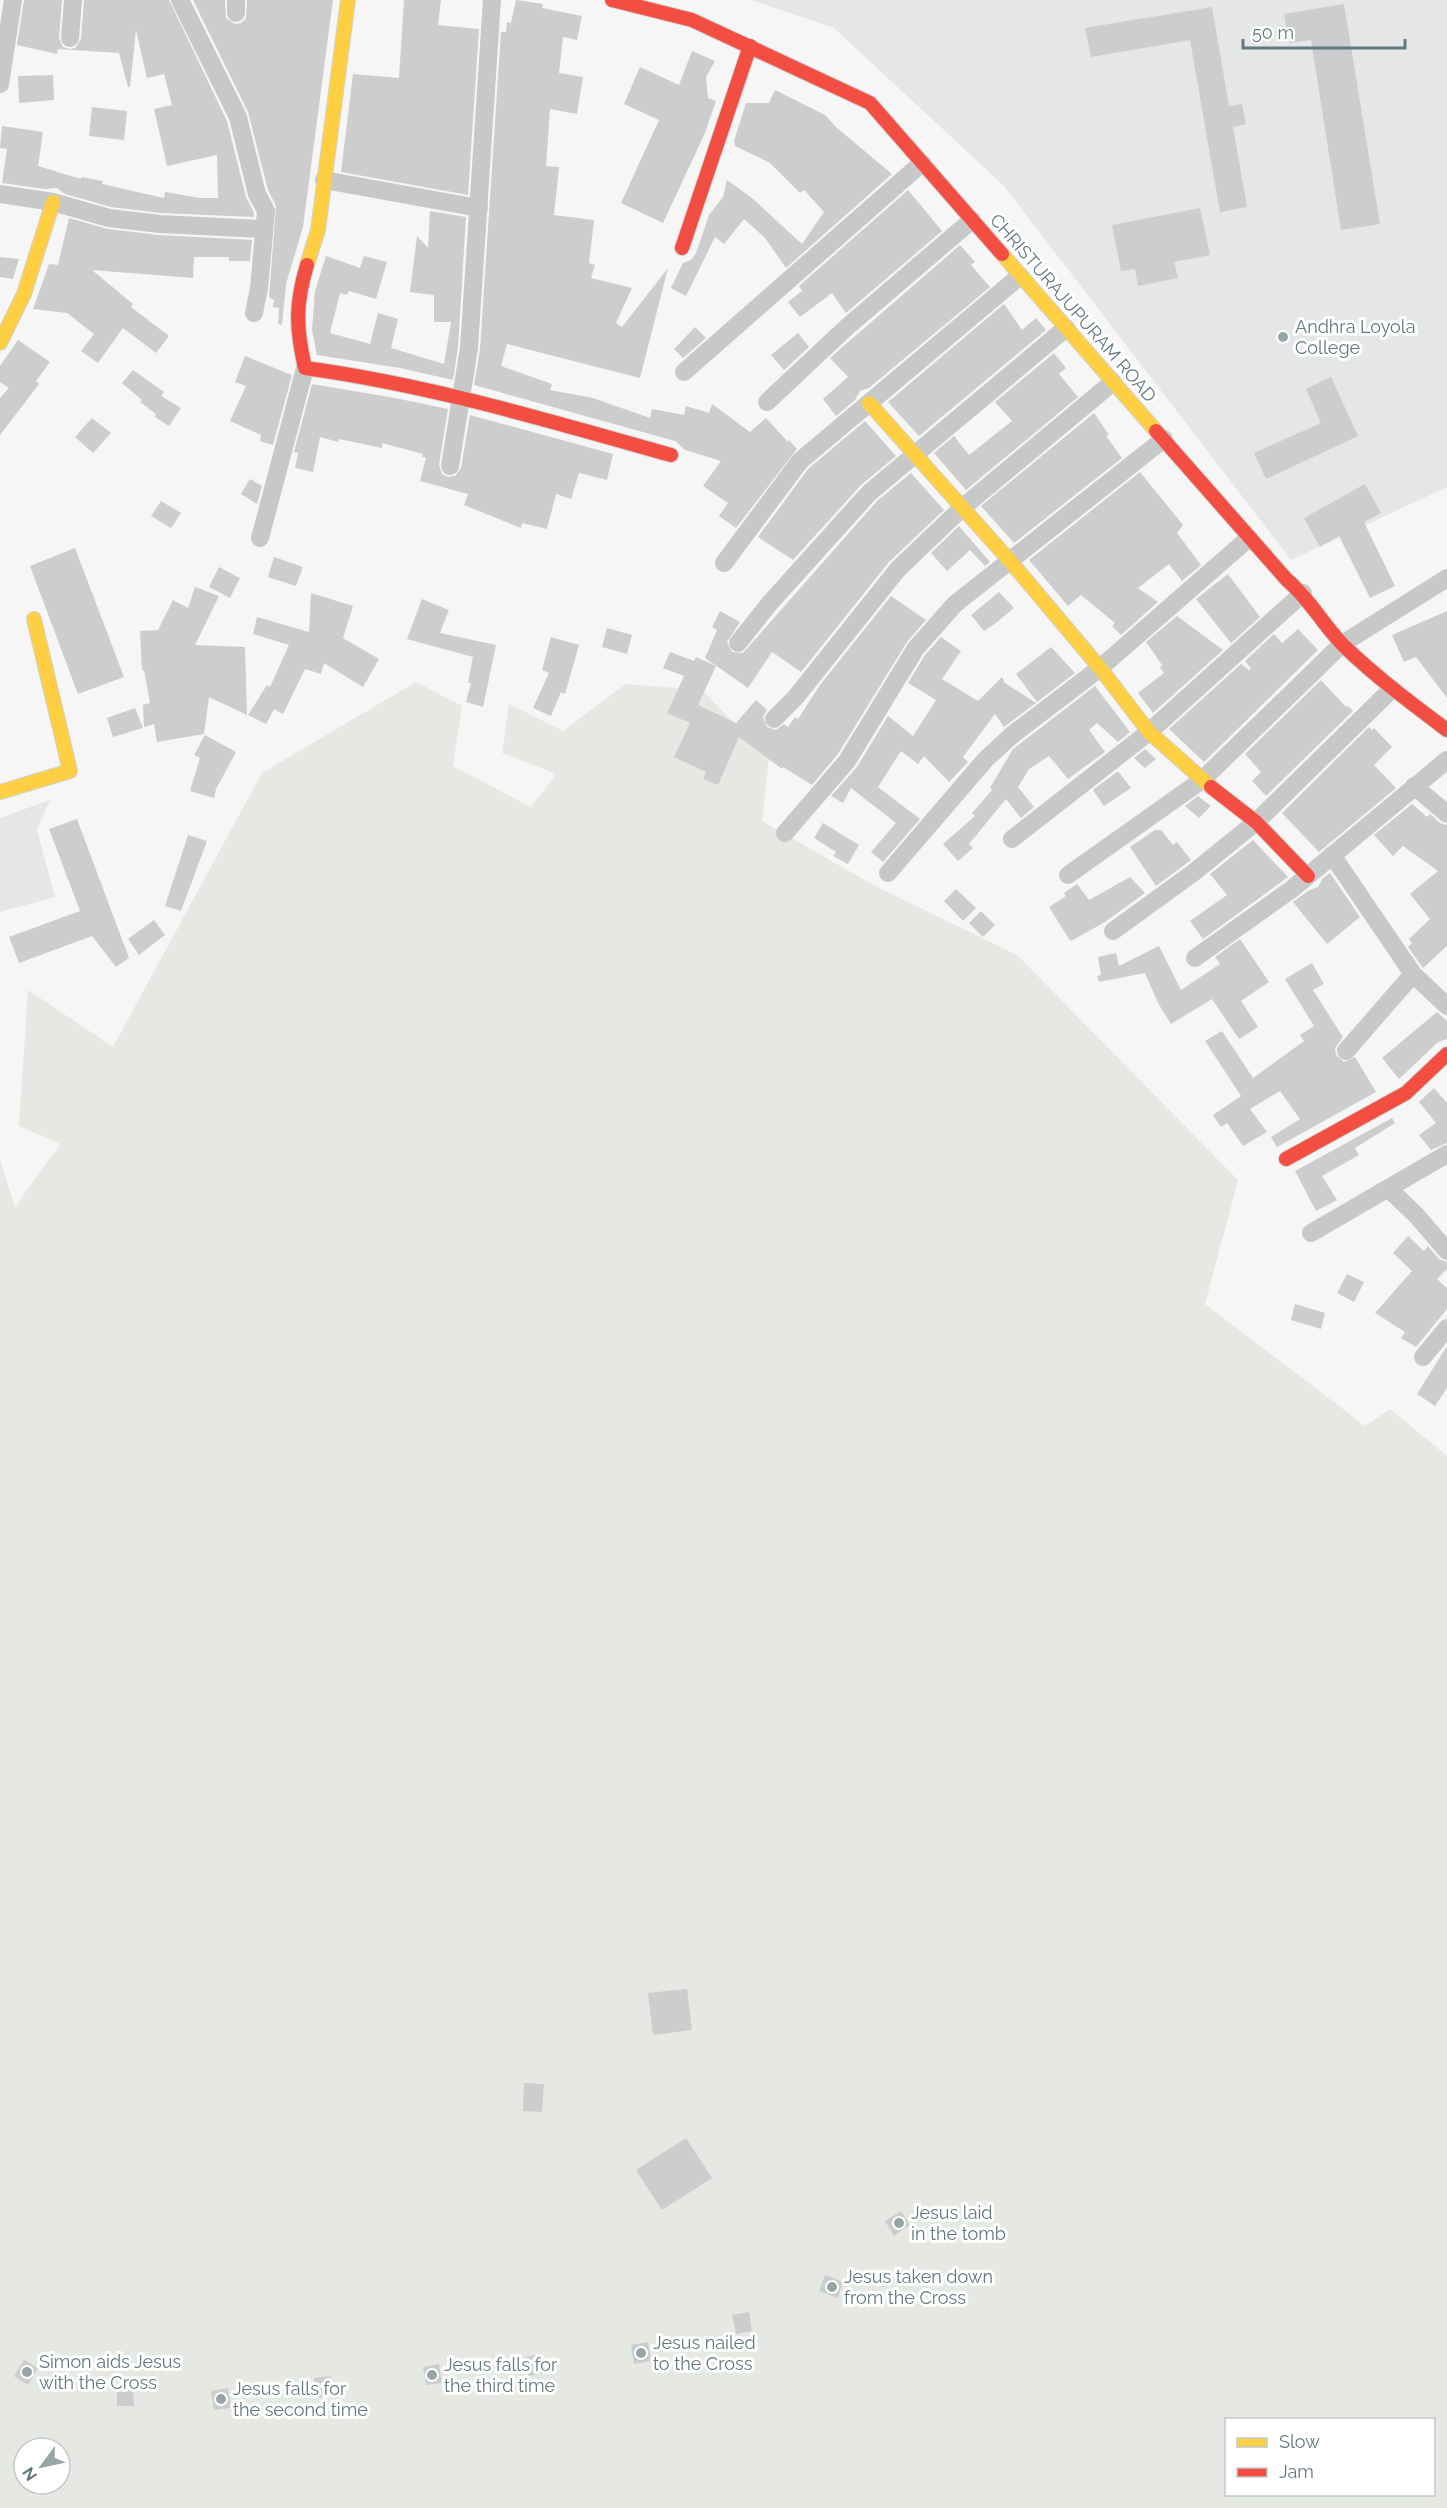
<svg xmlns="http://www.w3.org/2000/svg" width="1447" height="2508" viewBox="0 0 1447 2508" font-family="Raleway,sans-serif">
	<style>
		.built { fill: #e5e7e6 }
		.green { fill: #e6e8e3; fill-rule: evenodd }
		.building { fill: #cbcdce }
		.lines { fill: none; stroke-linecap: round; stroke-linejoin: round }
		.slow-casing { stroke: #d1d2d2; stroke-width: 16 }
		.jam-casing { stroke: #d1d2d2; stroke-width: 16 }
		.street { stroke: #c7c9c9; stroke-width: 18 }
		.slow { stroke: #ffcf43; stroke-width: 14 }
		.jam { stroke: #f24e42; stroke-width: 14 }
		.poi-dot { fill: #96a5a8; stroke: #fff; stroke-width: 2 }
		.labels { text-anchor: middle; stroke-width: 6; stroke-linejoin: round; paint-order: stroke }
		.street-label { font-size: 18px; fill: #63797e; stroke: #fff }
		.poi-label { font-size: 18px; fill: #63797e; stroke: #fff; text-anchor: start }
	</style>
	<rect width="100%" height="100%" fill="#f6f6f6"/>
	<g class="built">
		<polygon points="751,0 1447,0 1447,487 1291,560 1004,186 834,28"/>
		<polygon points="50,800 37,830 55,897 0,912 0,818"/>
	</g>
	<path class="green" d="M416 682 462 706 453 766 531 807 556 774 502 753 509 704 563 731 626 684 702 690 769 759 762 821 877 887 1017 955 1238 1180 1205 1304 1365 1426 1390 1409 1447 1456V2508H0V1160L15 1207 60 1144 19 1126 28 990 113 1047 262 773ZM1226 2420H1434V2494H1226ZM24 2448H60V2484H24Z"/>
	<g class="building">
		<polygon points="24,0 62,0 59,38 63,47 70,49 75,48 81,39 84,0 169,0 227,121 246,197 254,213 254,217 161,213 111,207 65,194 57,188 45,189 2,183 7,149 0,148 2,126 43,132 38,166 81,179 82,177 103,181 102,184 164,198 165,192 200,198 218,198 217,155 167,166 154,109 172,105 164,74 147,78 136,30 130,87 128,87 119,53 58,49 57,54 17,45"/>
		<polygon points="193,0 225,0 226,18 235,24 241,23 246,18 247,0 333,0 303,227 286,284 282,325 278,324 279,308 273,307 274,300 269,297 276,206 268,190 248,112"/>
		<polygon points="404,0 441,0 438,25 479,29 468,195 341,172 353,74 399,78"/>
		<polygon points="516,0 543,4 542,8 582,16 577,40 563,37 559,73 583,77 577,114 550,109 546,166 559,167 554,215 594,220 589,263 595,265 591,278 632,288 616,323 622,327 668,268 640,378 507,344 501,366 552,384 550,390 593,398 650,418 652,409 684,415 686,406 709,413 712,404 750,432 766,418 788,442 789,440 797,449 736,528 719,516 728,503 703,486 721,461 685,450 675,441 474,385 480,349 501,32 506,32 507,22 511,23"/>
		<polygon points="1344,4 1380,224 1341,230 1311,40 1289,43 1284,14"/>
		<polygon points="1212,7 1229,106 1242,104 1246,124 1233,127 1247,207 1220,212 1190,40 1091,57 1085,28"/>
		<polygon points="692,51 715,61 706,77 708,98 716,101 705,133 663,223 621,203 659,120 624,104 640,67 679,85"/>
		<polygon points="53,75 54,100 19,103 18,76"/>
		<polygon points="775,90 825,115 837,128 892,174 786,268 765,238 744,219 724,244 715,237 686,296 671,288 683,263 691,260 696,253 709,215 723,197 727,180 752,198 802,244 824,212 804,190 800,193 770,163 735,146 734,141 746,103 769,103"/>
		<polygon points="92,107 127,111 124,140 89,136"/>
		<polygon points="908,190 942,231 846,313 832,293 800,317 788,302 802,291 799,286"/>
		<polygon points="1200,208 1210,255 1174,262 1178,278 1138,286 1135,269 1121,271 1112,225"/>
		<polygon points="430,211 466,217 458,347 453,380 400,368 317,355 312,330 315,291 326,256 360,268 364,256 387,262 376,299 349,291 347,295 340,293 330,333 370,344 378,313 398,319 391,348 444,364 451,322 434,322 434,295 410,292 417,236 428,248"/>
		<polygon points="69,218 108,229 159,235 252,240 250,261 229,261 229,257 194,257 193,278 92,270 133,304 131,307 169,336 156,353 123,328 98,363 81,351 94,334 67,313 33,309 49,264 58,265"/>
		<polygon points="960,245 975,262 971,265 990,287 869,388 860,391 855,400 836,416 823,399 848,377 830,358"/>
		<polygon points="0,257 19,259 13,279 0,277"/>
		<polygon points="1004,304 1022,330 1036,318 1046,330 919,436 888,402"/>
		<polygon points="695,327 706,338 683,358 674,349"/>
		<polygon points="798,333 809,347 784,370 771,355"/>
		<polygon points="18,340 50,362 36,381 39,384 0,435 0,398 9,388 0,382 0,366"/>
		<polygon points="1054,353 1066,368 1059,374 1078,397 966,490 934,453 954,436 969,455 1012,421 995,402"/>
		<polygon points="245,356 292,375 273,445 260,441 261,435 230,421 246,386 235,382"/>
		<polygon points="133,370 164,392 161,396 181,408 169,426 155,417 156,414 140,402 142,400 122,383"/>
		<polygon points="1331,377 1358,436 1266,479 1254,453 1321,423 1306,389"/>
		<polygon points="312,384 395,398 448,409 439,465 442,474 448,477 455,476 461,468 470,415 613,454 607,480 579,473 571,499 556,494 547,529 522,523 521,528 464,505 468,494 420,481 426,458 422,457 423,454 382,443 382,448 339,439 338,442 320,437 313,472 295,468 298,453 294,452"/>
		<polygon points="1094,413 1109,435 1106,436 1122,458 1014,543 981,506"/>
		<polygon points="92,418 111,433 93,453 75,437"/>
		<polygon points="865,421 896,456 861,485 793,560 758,537 808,469"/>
		<polygon points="1140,472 1183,525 1177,533 1201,565 1182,581 1169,564 1138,588 1158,602 1121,635 1112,626 1115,623 1081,595 1068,606 1029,560"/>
		<polygon points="911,473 944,510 889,562 801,672 772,652 748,688 705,658 717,630 712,627 720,611 740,622 727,642 732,652 743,653 877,501"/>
		<polygon points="250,479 262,486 257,504 241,494"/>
		<polygon points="1365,484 1381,513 1364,522 1395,586 1370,598 1339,536 1320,547 1304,518"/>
		<polygon points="161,501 181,513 171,528 151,516"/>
		<polygon points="959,526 990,562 985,566 970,550 947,571 931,553"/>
		<polygon points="75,548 124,677 78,694 30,566"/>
		<polygon points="274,557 303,567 296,586 268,577"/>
		<polygon points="219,567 240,578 230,598 209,587"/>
		<polygon points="1228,574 1260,617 1231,643 1196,599"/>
		<polygon points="195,587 219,596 195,645 245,647 247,715 209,697 204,734 157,742 154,724 144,727 143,705 150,703 144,670 142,670 140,631 158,630 173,600 188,608"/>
		<polygon points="999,592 1014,608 996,623 984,631 971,615"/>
		<polygon points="311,593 353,606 343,638 379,659 363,687 324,663 321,674 305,669 283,714 274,709 266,724 248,715 267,685 270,687 289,645 253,634 257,617 309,632"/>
		<polygon points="891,596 926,620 907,642 838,754 812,785 783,767 782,769 739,737 718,785 703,779 706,772 674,757 690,723 667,713 684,676 663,668 670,652 694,661 696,657 716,666 698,705 736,723 756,700 767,710 763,717 767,727 776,730 784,724 788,727 795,717 798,719 820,685"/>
		<polygon points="422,599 449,610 440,633 496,645 483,707 466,702 471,683 468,683 473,657 407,639"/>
		<polygon points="1447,611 1447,698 1416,657 1404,662 1392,635"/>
		<polygon points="1177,616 1223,650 1153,713 1138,693 1164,673 1160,667 1162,665 1146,642"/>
		<polygon points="607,628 632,635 627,654 602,647"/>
		<polygon points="1298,629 1318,650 1204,762 1169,729 1241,664 1249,670 1251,669 1245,661 1274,634 1282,643"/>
		<polygon points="551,637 579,645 565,694 561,692 551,716 533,708 549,673 542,670"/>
		<polygon points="941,637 961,651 942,679 978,701 1002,677 1005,683 1036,703 1004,727 995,714 963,757 968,762 949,782 924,756 918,764 901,751 878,787 920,819 883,862 871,852 896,823 851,788 843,803 831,796 857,767 888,716 913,736 936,700 908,683 925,655"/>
		<polygon points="1051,647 1075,673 1037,702 1016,674"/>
		<polygon points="1321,680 1346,707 1348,706 1353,711 1266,796 1252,781 1261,772 1245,754"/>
		<polygon points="1095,686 1130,732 1118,742 1097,723 1089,730 1105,752 1068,779 1049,756 1029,769 1018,787 1034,807 1021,818 1006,799 969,844 973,848 958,861 943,844 975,816 972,813 992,790 990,788 1013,749"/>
		<polygon points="135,708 143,728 113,737 107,718"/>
		<polygon points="1369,727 1372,730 1374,728 1392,747 1374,765 1396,788 1319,852 1282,813"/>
		<polygon points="205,735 236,752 216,789 214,798 190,791 200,758 194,755"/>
		<polygon points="1145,749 1156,759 1145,768 1134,758"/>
		<polygon points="1118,771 1131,788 1104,806 1093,790"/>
		<polygon points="1198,796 1211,806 1199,818 1185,806"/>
		<polygon points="1412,804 1427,817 1430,814 1440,823 1447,825 1447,946 1423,968 1408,947 1412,943 1409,939 1430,919 1410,894 1438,871 1403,846 1393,856 1374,835"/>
		<polygon points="77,819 129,958 116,967 92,936 19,963 9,937 80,911 49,829"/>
		<polygon points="823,823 859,845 848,864 833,856 836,852 814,838"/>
		<polygon points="1155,830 1161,830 1173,845 1177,842 1191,860 1156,886 1130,847"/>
		<polygon points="188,835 207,841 181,911 165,906"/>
		<polygon points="1253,840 1288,877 1203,939 1190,921 1227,895 1210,874"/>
		<polygon points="1330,873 1360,917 1327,944 1293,902 1308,891 1318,887 1323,878"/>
		<polygon points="1130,877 1145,893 1105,922 1071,941 1069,939 1049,907 1066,896 1064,893 1077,884 1089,900"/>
		<polygon points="956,889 976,908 963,921 944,901"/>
		<polygon points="981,911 995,925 983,937 969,923"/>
		<polygon points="154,920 165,935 139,955 128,939"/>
		<polygon points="1240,939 1269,982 1241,1001 1258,1027 1239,1039 1212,999 1171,1024 1158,1003 1145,973 1099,982 1097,976 1101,975 1098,957 1116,953 1119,966 1159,946 1181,990 1220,964 1215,957"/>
		<polygon points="1312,963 1324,984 1313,990 1343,1037 1335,1048 1336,1055 1344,1062 1355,1057 1376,1092 1277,1147 1271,1137 1300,1119 1280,1091 1250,1109 1267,1132 1243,1146 1227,1123 1221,1127 1213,1115 1241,1096 1205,1041 1222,1031 1253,1078 1304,1041 1300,1035 1314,1026 1285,979"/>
		<polygon points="1437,1012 1447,1021 1447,1039 1437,1043 1399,1079 1382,1058"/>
		<polygon points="1434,1088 1447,1103 1447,1143 1431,1150 1419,1135 1436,1123 1419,1102"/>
		<polygon points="1392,1118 1395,1123 1355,1148 1359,1155 1322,1176 1337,1200 1316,1211 1295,1171"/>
		<polygon points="1408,1236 1424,1251 1428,1246 1439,1259 1447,1262 1447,1269 1437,1279 1447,1288 1447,1309 1416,1347 1401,1338 1405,1332 1375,1313 1412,1271 1393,1253"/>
		<polygon points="1347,1274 1364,1282 1354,1302 1337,1293"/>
		<polygon points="1295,1304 1325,1313 1321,1329 1291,1320"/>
		<polygon points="1447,1346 1447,1388 1435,1406 1417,1394"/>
		<polygon points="687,1989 692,2030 653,2035 648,1993"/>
		<polygon points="524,2083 544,2084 542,2112 523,2111"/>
		<polygon points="686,2138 712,2178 662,2210 636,2170"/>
		<polygon points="901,2211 910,2225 894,2236 885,2221"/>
		<polygon points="825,2275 843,2282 838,2298 819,2291"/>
		<polygon points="749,2312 752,2331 736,2334 732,2315"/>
		<polygon points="648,2342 651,2361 634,2364 631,2345"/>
		<polygon points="541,2354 545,2373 528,2376 525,2357"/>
		<polygon points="24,2360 38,2368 28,2385 14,2376"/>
		<polygon points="439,2364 442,2383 426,2385 423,2367"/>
		<polygon points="331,2376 334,2395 317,2398 314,2378"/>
		<polygon points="133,2386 134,2406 117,2406 117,2387"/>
		<polygon points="228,2388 231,2408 214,2410 211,2391"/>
	</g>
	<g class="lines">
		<g class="slow-casing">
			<g id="slow">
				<polyline points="1002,254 1156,431"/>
				<polyline points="307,265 318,230 348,0"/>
				<polyline points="0,343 24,294 53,202"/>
				<polyline points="869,403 1010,561 1100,668 1149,732 1211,787"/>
				<polyline points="0,792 70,771 34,619"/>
			</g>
		</g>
		<g class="jam-casing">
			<g id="jam">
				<polyline points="612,0 692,20 870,103 1002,254"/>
				<polyline points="682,248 750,46"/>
				<path d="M307 265C295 305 296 328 305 368 430 385 550 421 671 455"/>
				<path d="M1156 431 1287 580C1310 599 1323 625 1344 646 1376 677 1411 703 1447 730"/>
				<polyline points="1211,787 1256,822 1308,876"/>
				<polyline points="1286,1159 1406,1093 1447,1054"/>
			</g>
		</g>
		<g class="street">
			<polyline points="180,0 238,117 257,194 266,211 259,288 254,313"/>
			<polyline points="236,13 236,0"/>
			<polyline points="70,38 73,0"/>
			<polyline points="0,84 13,0"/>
			<polyline points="324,180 479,208"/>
			<polyline points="0,194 53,202 109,218 160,224 263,229"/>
			<polyline points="684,372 922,163"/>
			<polyline points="767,402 847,327 972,220"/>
			<polyline points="450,466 469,348 492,0"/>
			<polyline points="260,538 305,368"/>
			<polyline points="724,563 800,461 1020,276"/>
			<polyline points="738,643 769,604 869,493 1066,328"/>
			<polyline points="774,719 795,698 898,569 962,508 1113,382"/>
			<polyline points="1414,786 1447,814"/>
			<polyline points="785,833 847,761 916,648 955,604 1164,439"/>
			<polyline points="1012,839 1149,732 1303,593"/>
			<polyline points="1332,855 1413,974 1447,1006"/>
			<polyline points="888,873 986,759 1012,735 1100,668 1249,538"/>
			<polyline points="1068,875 1202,780 1342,644 1447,578"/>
			<polyline points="1113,931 1193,873 1256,822 1392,689"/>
			<polyline points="1195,958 1292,889 1447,760"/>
			<polyline points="1346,1051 1413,974"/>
			<polyline points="1390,1190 1416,1215 1447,1251"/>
			<polyline points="1311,1233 1447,1154"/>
			<polyline points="1423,1357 1447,1328"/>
		</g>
		<use href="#slow" class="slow"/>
		<use href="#jam" class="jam"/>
	</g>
	<g class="poi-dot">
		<circle cx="1283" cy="337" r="6"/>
		<circle cx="899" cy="2223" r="6"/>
		<circle cx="832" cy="2287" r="6"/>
		<circle cx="641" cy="2353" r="6"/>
		<circle cx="27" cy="2372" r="6"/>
		<circle cx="432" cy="2375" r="6"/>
		<circle cx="221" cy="2399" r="6"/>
	</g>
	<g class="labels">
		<g class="street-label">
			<text transform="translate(1073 308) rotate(49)" y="6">CHRISTURAJUPURAM ROAD</text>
		</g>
		<g class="poi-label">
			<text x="1295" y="333">Andhra Loyola<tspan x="1295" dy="21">College</tspan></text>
			<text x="911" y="2219">Jesus laid<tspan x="911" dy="21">in the tomb</tspan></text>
			<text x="844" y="2283">Jesus taken down<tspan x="844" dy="21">from the Cross</tspan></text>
			<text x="653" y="2349">Jesus nailed<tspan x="653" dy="21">to the Cross</tspan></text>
			<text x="39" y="2368">Simon aids Jesus<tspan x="39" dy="21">with the Cross</tspan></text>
			<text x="444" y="2371">Jesus falls for<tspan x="444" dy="21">the third time</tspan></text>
			<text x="233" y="2395">Jesus falls for<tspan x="233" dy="21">the second time</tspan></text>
		</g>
	</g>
	<rect x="1225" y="2418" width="210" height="78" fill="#ffffff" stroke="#c1c9cb" stroke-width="1.5"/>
	<rect x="1237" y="2438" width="30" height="9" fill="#ffcf43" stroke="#c1c9cb" stroke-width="1.5"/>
	<text x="1279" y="2448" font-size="18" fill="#63797e">Slow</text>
	<rect x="1237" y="2468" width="30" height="9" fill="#f24e42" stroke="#c1c9cb" stroke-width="1.5"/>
	<text x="1279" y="2478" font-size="18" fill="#63797e">Jam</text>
	<g transform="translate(42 2466) rotate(237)"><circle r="28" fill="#ffffff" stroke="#c1c9cb" stroke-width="1.5"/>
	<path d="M0-4.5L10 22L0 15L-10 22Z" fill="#96a5a8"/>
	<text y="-9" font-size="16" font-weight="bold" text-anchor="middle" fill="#63797e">N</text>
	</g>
	<path d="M1243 39v9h162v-9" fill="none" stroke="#63797e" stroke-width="3"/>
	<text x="1252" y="39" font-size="18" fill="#63797e" stroke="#ffffff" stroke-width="4.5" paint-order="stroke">50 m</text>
</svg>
